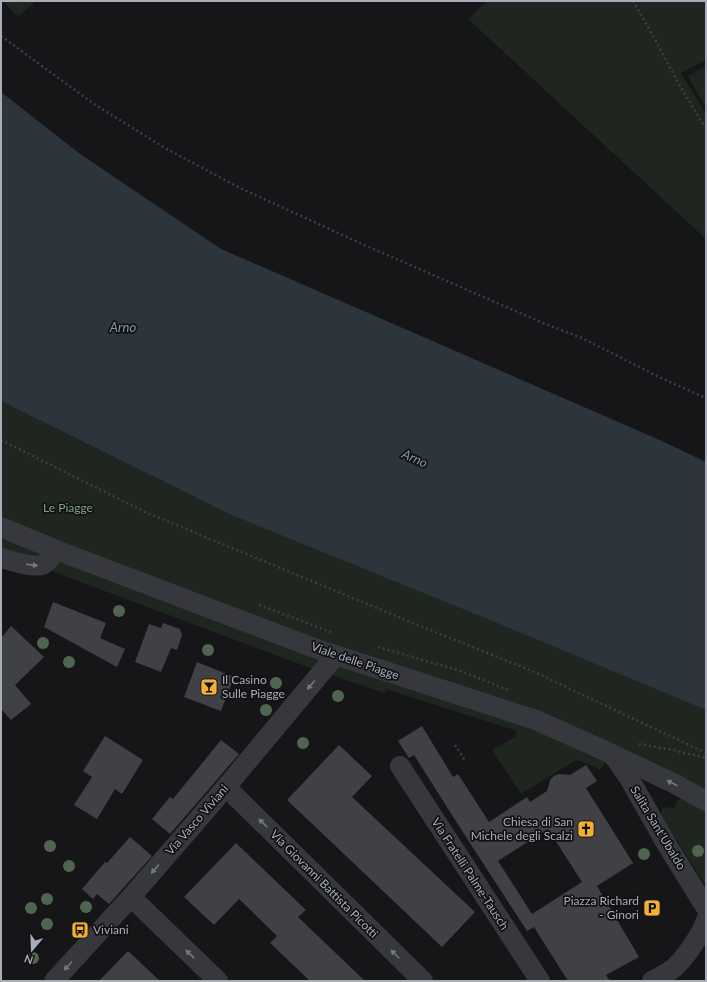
<svg xmlns="http://www.w3.org/2000/svg" width="707" height="982" viewBox="0 0 707 982" font-family="Lato,sans-serif">
	<style>
		.green { fill: #1e261f }
		.water { fill: #2c353c }
		.building { fill: #404145; fill-rule: evenodd }
		.lines { fill: none; stroke-linecap: round; stroke-linejoin: round }
		.path { stroke: #3d3f44; stroke-width: 2.5; stroke-dasharray: 2 3; stroke-linecap: butt }
		.minor { stroke: #37383d; stroke-width: 20 }
		.tree { fill: #506452 }
		.oneway { fill: #757881 }
		.labels { text-anchor: middle; stroke-width: 3.5; stroke-linejoin: round; paint-order: stroke }
		.park-label { font-size: 12px; fill: #7fa381; stroke: #111113 }
		.street-label { font-size: 12px; fill: #a8adb8; stroke: #111113 }
		.poi-label { font-size: 12px; fill: #a8adb8; stroke: #111113; text-anchor: start }
		.water-label { font-size: 13px; font-style: italic; fill: #7f9bb3; stroke: #111113 }
	</style>
	<rect width="100%" height="100%" fill="#161618"/>
	<g class="green">
		<polygon points="3,1 36,1 18,17"/>
		<polygon points="486,1 706,1 706,60 681,73 706,114 706,239 468,19 486,2"/>
		<polygon points="706,66 706,109 688,76"/>
		<polygon points="1,401 229,514 497,623 706,710 706,886 664,820 661,813 662,809 668,807 674,808 684,790 612,754 600,770 591,765 576,760 521,794 492,750 516,736 517,731 386,689 385,693 313,669 1,552"/>
	</g>
	<polygon class="water" points="1,92 80,154 221,249 662,441 706,462 706,710 497,623 229,514 1,401"/>
	<g class="building">
		<polygon points="53,602 106,623 100,638 125,649 117,667 44,627"/>
		<polygon points="163,623 180,629 182,635 177,650 171,648 161,672 135,662 149,624 161,628"/>
		<polygon points="11,626 44,657 15,685 31,704 11,720 1,709 1,638"/>
		<polygon points="197,662 234,677 221,711 184,697"/>
		<path d="M422 726 453 777 458 774 489 822 527 797 530 802 547 791 550 780 554 776 559 774 570 775 586 765 597 781 586 788 633 863 597 886 639 957 606 975 610 981H568L534 927 527 931 466 837 414 755 409 758 398 741ZM548 829 582 882 532 914 498 861Z"/>
		<polygon points="105,736 143,760 122,794 115,789 97,819 74,805 92,777 83,771"/>
		<polygon points="221,740 239,754 170,834 152,819 170,797 173,799"/>
		<polygon points="339,745 372,776 352,797 475,912 442,947 287,800"/>
		<polygon points="130,837 152,856 109,904 97,894 93,899 82,889 105,862 107,863"/>
		<polygon points="236,843 306,910 298,917 365,981 310,981 270,943 277,936 239,899 214,925 184,897"/>
		<polygon points="128,951 160,981 99,981"/>
	</g>
	<g class="lines">
		<g class="path">
			<polyline points="633,1 652,34 676,79 706,129"/>
			<polyline points="1,36 94,104 165,148 240,188 362,244 543,323 582,338 661,378 706,398"/>
			<polyline points="1,440 145,512 425,628 530,670 706,753"/>
			<polyline points="259,605 331,632"/>
			<polyline points="378,647 461,671 508,690"/>
			<polyline points="639,744 673,750 706,758"/>
			<polyline points="455,745 466,762"/>
		</g>
		<g class="minor">
			<polyline points="1,527 56,550 317,649 536,720 612,754 675,784 706,801"/>
			<path d="M1 558C12 561 34 569 44 564 50 561 53 555 56 550"/>
			<polyline points="613,755 629,778 667,845 706,908"/>
			<polyline points="400,766 540,981"/>
			<polyline points="226,787 423,981"/>
			<polyline points="131,897 218,981"/>
			<polyline points="54,981 131,897 226,787 336,655"/>
			<path d="M652 981C659 977 668 973 674 968 685 958 702 934 706 920"/>
		</g>
	</g>
	<g class="tree">
		<circle cx="119" cy="611" r="6"/>
		<circle cx="43" cy="643" r="6"/>
		<circle cx="208" cy="650" r="6"/>
		<circle cx="69" cy="662" r="6"/>
		<circle cx="276" cy="683" r="6"/>
		<circle cx="338" cy="696" r="6"/>
		<circle cx="266" cy="710" r="6"/>
		<circle cx="303" cy="743" r="6"/>
		<circle cx="50" cy="846" r="6"/>
		<circle cx="698" cy="851" r="6"/>
		<circle cx="644" cy="854" r="6"/>
		<circle cx="69" cy="866" r="6"/>
		<circle cx="47" cy="899" r="6"/>
		<circle cx="86" cy="907" r="6"/>
		<circle cx="31" cy="908" r="6"/>
		<circle cx="47" cy="924" r="6"/>
		<circle cx="33" cy="958" r="6"/>
	</g>
	<defs><path id="oneway-solid" d="M-6-.8H1V-3.2L6.5 0L1 3.2V.8H-6Z"/></defs>
	<g class="oneway">
		<use href="#oneway-solid" transform="translate(32 565) rotate(7)"/>
		<use href="#oneway-solid" transform="translate(311 685) rotate(130)"/>
		<use href="#oneway-solid" transform="translate(672 783) rotate(-153)"/>
		<use href="#oneway-solid" transform="translate(263 823) rotate(-135)"/>
		<use href="#oneway-solid" transform="translate(155 869) rotate(131)"/>
		<use href="#oneway-solid" transform="translate(190 954) rotate(-136)"/>
		<use href="#oneway-solid" transform="translate(395 954) rotate(-135)"/>
		<use href="#oneway-solid" transform="translate(68 966) rotate(132)"/>
	</g>
	<defs>
		<g id="bar-square" transform="scale(0.9)"><rect x="-9" y="-9" width="18" height="18" rx="4" fill="#f2b134" stroke="#111113"/><path d="M-6-5H6L.8 .8V4.5H3.5V6h-7V4.5H-.8V.8Z" fill="#111"/></g>
		<g id="church-square" transform="scale(0.9)"><rect x="-9" y="-9" width="18" height="18" rx="4" fill="#f2b134" stroke="#111113"/><path d="M-1.2-6h2.4v3.5h3.3v2.4h-3.3V6h-2.4V-.1h-3.3v-2.4h3.3Z" fill="#111"/></g>
		<g id="parking-square" transform="scale(0.9)"><rect x="-9" y="-9" width="18" height="18" rx="4" fill="#f2b134" stroke="#111113"/><path d="M-3.5-5.5H1a3.5 3.5 0 0 1 0 7H-1V5.5H-3.5ZM-1-3.4V-.6H.8a1.4 1.4 0 0 0 0-2.8Z" fill="#111"/></g>
		<g id="bus-square" transform="scale(0.9)"><rect x="-9" y="-9" width="18" height="18" rx="4" fill="#f2b134" stroke="#111113"/><path d="M-5-6H5V4H4V6H2V4H-2V6H-4V4H-5ZM-3.5-4V0h7V-4ZM-3.5 1.2v1.5H-2V1.2ZM2 1.2v1.5H3.5V1.2Z" fill="#111"/></g>
	</defs>
	<g fill-rule="evenodd">
		<use href="#bar-square" x="209" y="687"/>
		<use href="#church-square" x="586" y="829"/>
		<use href="#parking-square" x="652" y="908"/>
		<use href="#bus-square" x="80" y="930"/>
	</g>
	<g class="labels">
		<g class="park-label">
			<text x="68" y="512">Le Piagge</text>
		</g>
		<g class="street-label">
			<text transform="translate(355 661) rotate(19)" y="4">Viale delle Piagge</text>
			<text transform="translate(197 820) rotate(-49)" y="4">Via Vasco Viviani</text>
			<text transform="translate(658 828) rotate(59)" y="4">Salita Sant'Ubaldo</text>
			<text transform="translate(470 874) rotate(57)" y="4">Via Fratelli Palme-Tausch</text>
			<text transform="translate(324 884) rotate(45)" y="4">Via Giovanni Battista Picotti</text>
		</g>
		<g class="poi-label">
			<text x="222" y="684">Il Casino<tspan x="222" dy="14">Sulle Piagge</tspan></text>
			<text x="573" y="826" text-anchor="end">Chiesa di San<tspan x="573" dy="14">Michele degli Scalzi</tspan></text>
			<text x="639" y="905" text-anchor="end">Piazza Richard<tspan x="639" dy="14">- Ginori</tspan></text>
			<text x="93" y="934">Viviani</text>
		</g>
		<g class="water-label">
			<text x="123" y="332">Arno</text>
			<text transform="translate(415 458) rotate(24)" y="5">Arno</text>
		</g>
	</g>
	<rect width="707" height="982" fill="none" stroke="#a8adb8" stroke-width="4"/>
	<g transform="translate(32 950) rotate(199)" stroke="#111113" stroke-width="3" paint-order="stroke">
	<path d="M0-3L7 15L0 10L-7 15Z" fill="#a8adb8"/>
	<text y="-6" font-size="11" font-weight="bold" text-anchor="middle" fill="#a8adb8">N</text>
	</g>
</svg>
